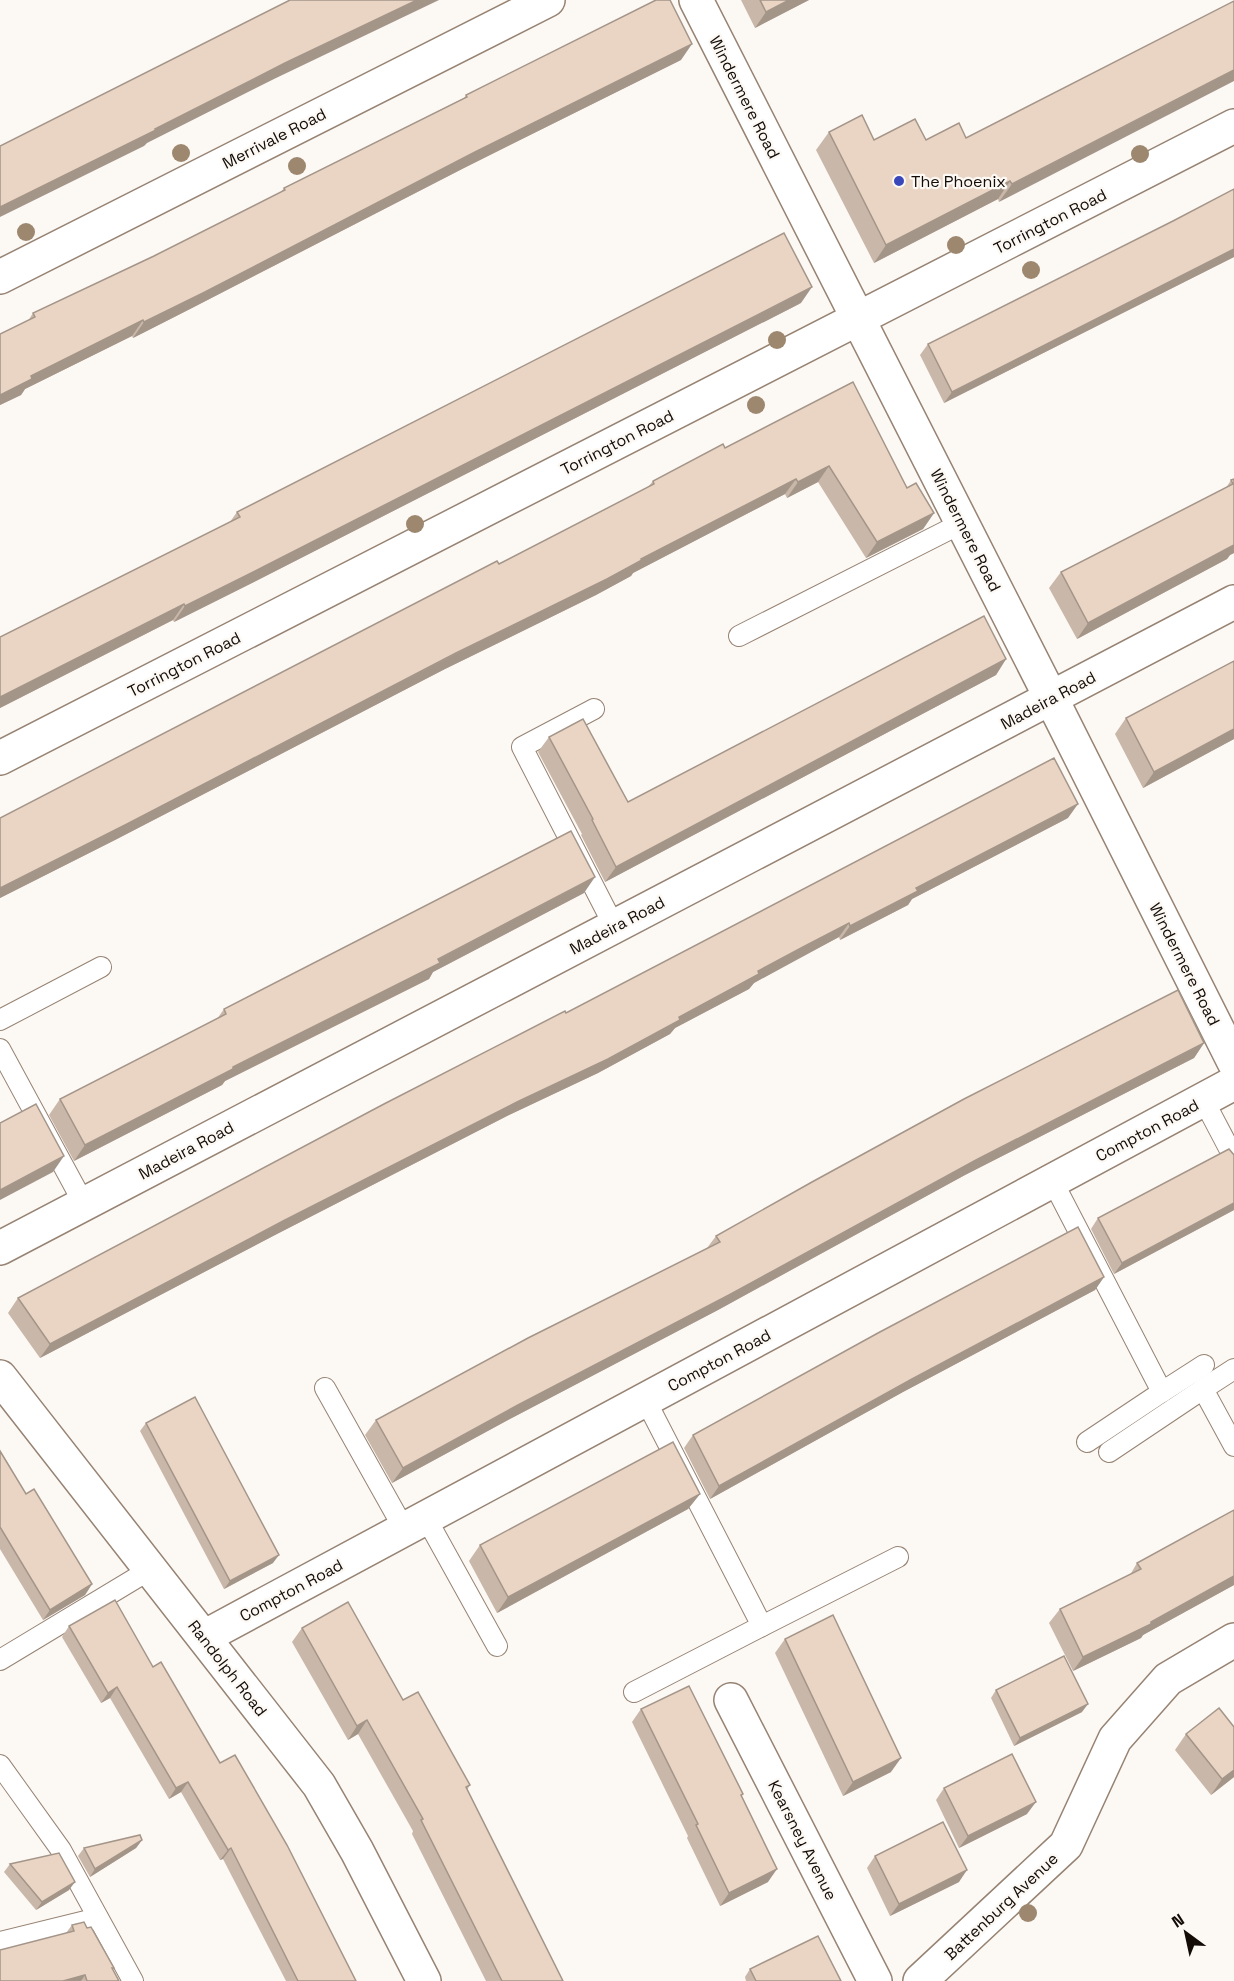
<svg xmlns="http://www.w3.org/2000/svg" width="1234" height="1981" viewBox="0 0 1234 1981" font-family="'Space Grotesk',sans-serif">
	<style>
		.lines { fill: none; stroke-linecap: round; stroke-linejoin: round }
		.service-casing { stroke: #968373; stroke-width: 22 }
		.minor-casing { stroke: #968373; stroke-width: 36 }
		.service { stroke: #fff; stroke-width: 20 }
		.minor { stroke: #fff; stroke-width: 33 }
		.tree { fill: #9d876f }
		.wall { fill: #c9b7a9 }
		.shaded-wall { fill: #a49589 }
		.building { fill: #ead5c4; stroke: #a49589; stroke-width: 1.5 }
		.poi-dot { fill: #3947ba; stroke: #fcf8f4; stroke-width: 2 }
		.labels { text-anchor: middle; stroke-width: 4.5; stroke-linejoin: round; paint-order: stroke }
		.street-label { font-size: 16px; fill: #120b06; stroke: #fcf8f4 }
		.poi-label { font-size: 16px; fill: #120b06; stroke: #fcf8f4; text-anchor: start }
	</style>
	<rect width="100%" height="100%" fill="#fcf8f4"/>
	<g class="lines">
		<g class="service-casing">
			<g id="service">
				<polyline points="739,636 962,523"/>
				<polyline points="594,709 522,747 614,926"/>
				<polyline points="0,1020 101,967"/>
				<polyline points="0,1049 84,1204"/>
				<polyline points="1203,1099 1234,1158"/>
				<polyline points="1052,1180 1162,1392 1204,1365"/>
				<polyline points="1234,1369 1203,1389 1234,1446"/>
				<polyline points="325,1388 404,1529"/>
				<polyline points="1087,1442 1162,1392"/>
				<polyline points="1109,1452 1203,1389"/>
				<polyline points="426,1518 497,1646"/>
				<polyline points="762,1626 898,1557"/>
				<polyline points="0,1660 151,1569"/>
				<polyline points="634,1692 762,1626 645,1399"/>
				<polyline points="0,1765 61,1850 133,1981"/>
				<polyline points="0,1942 98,1918"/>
			</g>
		</g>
		<g class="minor-casing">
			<g id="minor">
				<polyline points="696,0 1051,698 1234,1062"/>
				<polyline points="0,277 548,0"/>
				<polyline points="0,758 1234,126"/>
				<polyline points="0,1248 1234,602"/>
				<polyline points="0,1377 319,1785 357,1851 424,1981"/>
				<polyline points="204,1637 1234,1083"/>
				<polyline points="731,1700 875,1981"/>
				<polyline points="920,1981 1066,1845 1115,1739 1168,1679 1234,1640"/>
			</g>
		</g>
		<use href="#service" class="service"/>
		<use href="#minor" class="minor"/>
	</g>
	<g class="tree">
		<circle cx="181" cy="153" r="9"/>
		<circle cx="1140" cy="154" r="9"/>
		<circle cx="297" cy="166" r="9"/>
		<circle cx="26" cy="232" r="9"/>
		<circle cx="956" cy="245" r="9"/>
		<circle cx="1031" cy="270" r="9"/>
		<circle cx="777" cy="340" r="9"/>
		<circle cx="756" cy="405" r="9"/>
		<circle cx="415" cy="524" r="9"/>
		<circle cx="1028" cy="1913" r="9"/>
	</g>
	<g class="wall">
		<polygon points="741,0 809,0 755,28"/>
		<polygon points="1165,37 999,202 998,199 874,263 816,150 829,132 874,140 926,140 966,138"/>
		<polygon points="681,60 464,168 192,308 133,338 132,336 25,389 21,395 0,405 0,334 28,321 33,313 154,256 281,192 284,188 464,98 466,95"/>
		<polygon points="1234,189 1234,257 944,403 920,355 928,344 1173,221"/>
		<polygon points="801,303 254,582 174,622 173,620 0,708 0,637 230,522 237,512"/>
		<polygon points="853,382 907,488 934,513 923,529 866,558 818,482 787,498 785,494 633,573 631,576 596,595 445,669 115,840 0,898 0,818 499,564 648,487 653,481 725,448"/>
		<polygon points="1234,479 1234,553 1230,555 1227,559 1077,639 1049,588 1061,572 1226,488 1231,480"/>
		<polygon points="1006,659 996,675 605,882 581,835 582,834 538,752 549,737 628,802"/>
		<polygon points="1234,661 1234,739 1143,788 1115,734 1126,718"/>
		<polygon points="1068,818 912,899 908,905 873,923 840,940 839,937 793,961 754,983 749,989 675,1028 670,1034 598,1073 507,1116 275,1235 40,1358 8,1313 18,1298 566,1013"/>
		<polygon points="584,893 433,972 429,979 225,1081 222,1085 74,1161 49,1115 60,1099 217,1019 224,1009"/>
		<polygon points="1204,1043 1194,1058 965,1175 718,1310 508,1420 392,1483 365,1435 376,1420 707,1248 716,1236"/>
		<polygon points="1234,1155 1234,1210 1114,1274 1091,1229 1098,1218"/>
		<polygon points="1104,1277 1095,1290 903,1392 710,1499 684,1448 693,1435"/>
		<polygon points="146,1423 273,1563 224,1589 140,1431"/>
		<polygon points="0,1451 26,1494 92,1584 85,1595 43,1620 0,1549"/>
		<polygon points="700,1494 688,1509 497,1613 469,1561 480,1545"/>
		<polygon points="1234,1510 1234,1585 1143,1635 1141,1638 1073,1671 1049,1623 1060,1609 1130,1575 1137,1563"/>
		<polygon points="69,1626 153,1667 220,1763 356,1981 286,1981 223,1859 220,1860 181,1792 169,1799 110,1698 101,1703 62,1637"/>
		<polygon points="302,1628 403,1700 470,1785 467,1790 563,1981 486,1981 412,1834 413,1831 358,1734 348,1740 292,1642"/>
		<polygon points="785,1639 891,1772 843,1796 775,1653"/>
		<polygon points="996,1690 1082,1712 1014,1746 991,1698"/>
		<polygon points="641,1709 743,1794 741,1797 768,1882 720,1906 687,1838 688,1836 632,1722"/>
		<polygon points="1234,1727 1234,1777 1211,1795 1175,1750 1186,1734"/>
		<polygon points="944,1788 1027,1814 959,1848 936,1800"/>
		<polygon points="142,1840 136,1848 90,1877 78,1856 84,1848"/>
		<polygon points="875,1856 959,1882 890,1916 867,1868"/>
		<polygon points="10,1864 69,1890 36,1910 4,1872"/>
		<polygon points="72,1925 114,1968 112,1970 119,1981 0,1981 66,1933"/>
		<polygon points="750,1969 841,1981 746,1981 745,1977"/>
	</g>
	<g class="shaded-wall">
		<polygon points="417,0 439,0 274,79 147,143 144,146 0,217 0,207 285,63"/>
		<polygon points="789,0 809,0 755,28 766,12"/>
		<polygon points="692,44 681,60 464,168 192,308 133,338 144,322 475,152"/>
		<polygon points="1234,70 1234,81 999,202 1012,184"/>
		<polygon points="1010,181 998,199 874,263 886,245"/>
		<polygon points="1234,249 1234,257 944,403 952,392"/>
		<polygon points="812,287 801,303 254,582 174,622 185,606"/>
		<polygon points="143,320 132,336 25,389 21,395 0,405 0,395 31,376"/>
		<polygon points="829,466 818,482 787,498 798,482"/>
		<polygon points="796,479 785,494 633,573 631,576 596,595 445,669 115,840 0,898 0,888"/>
		<polygon points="934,513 923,529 866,558 877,542"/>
		<polygon points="1234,545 1234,553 1230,555 1227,559 1077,639 1088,623"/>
		<polygon points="184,604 173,620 0,708 0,697"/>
		<polygon points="1006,659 996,675 605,882 616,867"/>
		<polygon points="1234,729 1234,739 1143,788 1154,772"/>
		<polygon points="1078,804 1068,818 912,899 908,905 840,940 850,926 916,888"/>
		<polygon points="595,877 584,893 433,972 429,979 225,1081 222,1085 74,1161 85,1145"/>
		<polygon points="849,923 839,937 754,983 749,989 675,1028 670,1034 598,1073 507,1116 275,1235 40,1358 50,1344 285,1220 679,1017 758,971"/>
		<polygon points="1204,1043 1194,1058 965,1175 718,1310 508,1420 392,1483 403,1468 518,1405 976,1160"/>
		<polygon points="64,1156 53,1172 0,1200 0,1190"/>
		<polygon points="1234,1203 1234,1210 1114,1274 1122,1263"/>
		<polygon points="1104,1277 1095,1290 903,1392 710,1499 719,1486 912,1379"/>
		<polygon points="700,1494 688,1509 497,1613 508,1597"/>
		<polygon points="279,1555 273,1563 224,1589 230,1581"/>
		<polygon points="1234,1576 1234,1585 1143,1635 1141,1638 1073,1671 1083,1657 1151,1622"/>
		<polygon points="92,1584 85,1595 43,1620 50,1610"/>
		<polygon points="117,1687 110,1698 101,1703 108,1693"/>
		<polygon points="1088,1704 1082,1712 1014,1746 1020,1738"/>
		<polygon points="367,1720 358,1734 348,1740 357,1726"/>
		<polygon points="901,1758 891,1772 843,1796 853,1782"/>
		<polygon points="1234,1770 1234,1777 1211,1795 1222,1779"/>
		<polygon points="188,1782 181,1792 169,1799 176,1788"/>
		<polygon points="1036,1802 1027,1814 959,1848 968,1836"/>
		<polygon points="142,1840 136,1848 90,1877 95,1869"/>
		<polygon points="231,1848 223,1859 220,1860 228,1850"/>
		<polygon points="777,1869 768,1882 720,1906 729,1893"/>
		<polygon points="967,1870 959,1882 890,1916 899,1904"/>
		<polygon points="75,1882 69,1890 36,1910 42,1902"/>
		<polygon points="85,1975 81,1981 63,1981"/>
	</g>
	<g class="building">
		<polygon points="290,0 417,0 285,63 155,129 156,130 0,207 0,146"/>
		<polygon points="656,0 670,0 692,44 475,152 203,293 144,322 143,320 31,376 32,379 0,395 0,334 35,317 33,313 154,256 285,190 284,188 467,97 466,95"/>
		<polygon points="760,0 789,0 766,12"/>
		<polygon points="1234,1 1234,70 1012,184 1010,181 886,245 829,132 862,115 874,140 915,119 926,140 959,123 966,138"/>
		<polygon points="1234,189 1234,249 952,392 928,344 1173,221"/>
		<polygon points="784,233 812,287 265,566 185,606 184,604 0,697 0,637 240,517 237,512"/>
		<polygon points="853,382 907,488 916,483 934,513 877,542 829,466 798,482 796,479 641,559 642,560 607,579 456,653 127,824 0,888 0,818 497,561 499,564 654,484 653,481 723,444 725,448"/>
		<polygon points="1234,479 1234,545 1088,623 1061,572 1233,484 1231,480"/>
		<polygon points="984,616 1006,659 616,867 592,820 593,819 549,737 583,719 628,802"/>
		<polygon points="1234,661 1234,729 1154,772 1126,718"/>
		<polygon points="1054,758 1078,804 916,888 918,891 883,909 850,926 849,923 803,947 758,971 759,974 679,1017 680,1020 608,1059 517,1102 285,1220 50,1344 18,1298 384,1104 565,1011 566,1013"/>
		<polygon points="571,831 595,877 438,959 440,963 233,1067 233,1069 85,1145 60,1099 226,1014 224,1009"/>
		<polygon points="1178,990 1204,1043 976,1160 729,1295 518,1405 403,1468 376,1420 528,1338 720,1242 716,1236 812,1182 964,1099"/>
		<polygon points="36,1104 64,1156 0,1190 0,1123"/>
		<polygon points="1229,1149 1234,1155 1234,1203 1122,1263 1098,1218"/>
		<polygon points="1078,1227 1104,1277 912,1379 719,1486 693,1435 878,1333"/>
		<polygon points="195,1397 279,1555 230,1581 146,1423"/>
		<polygon points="673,1442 700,1494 508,1597 480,1545"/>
		<polygon points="0,1451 26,1494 34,1489 92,1584 50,1610 0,1527"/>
		<polygon points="1234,1510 1234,1576 1151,1622 1151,1624 1083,1657 1060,1609 1141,1569 1137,1563"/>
		<polygon points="115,1600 153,1667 161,1662 220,1763 235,1755 287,1845 356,1981 298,1981 231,1848 228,1850 188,1782 176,1788 117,1687 108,1693 69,1626"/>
		<polygon points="348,1602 403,1700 418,1692 470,1785 466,1787 563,1981 502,1981 421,1820 423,1819 367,1720 357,1726 302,1628"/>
		<polygon points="833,1615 901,1758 853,1782 785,1639"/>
		<polygon points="1064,1656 1088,1704 1020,1738 996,1690"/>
		<polygon points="689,1686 743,1794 741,1795 777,1869 729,1893 696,1825 698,1824 641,1709"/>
		<polygon points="1219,1708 1234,1727 1234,1770 1222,1779 1186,1734"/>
		<polygon points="1012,1754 1036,1802 968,1836 944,1788"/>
		<polygon points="943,1822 967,1870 899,1904 875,1856"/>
		<polygon points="140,1835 142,1840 95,1869 84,1848"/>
		<polygon points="59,1853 75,1882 42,1902 10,1864"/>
		<polygon points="84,1922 87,1928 91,1927 114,1968 112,1968 119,1981 87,1981 85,1975 63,1981 0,1981 0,1950 74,1931 72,1925"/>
		<polygon points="818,1936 841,1981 756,1981 750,1969"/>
	</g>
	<circle class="poi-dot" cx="899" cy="181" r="6"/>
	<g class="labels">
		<g class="street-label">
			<text transform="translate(745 97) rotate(63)" y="6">Windermere Road</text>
			<text transform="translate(274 138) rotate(-27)" y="6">Merrivale Road</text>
			<text transform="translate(1050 221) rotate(-27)" y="6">Torrington Road</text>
			<text transform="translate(617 442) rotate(-27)" y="6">Torrington Road</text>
			<text transform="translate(966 530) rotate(63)" y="6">Windermere Road</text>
			<text transform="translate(184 664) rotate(-27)" y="6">Torrington Road</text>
			<text transform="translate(1048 700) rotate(-28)" y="6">Madeira Road</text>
			<text transform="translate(617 925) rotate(-28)" y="6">Madeira Road</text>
			<text transform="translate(1185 964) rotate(63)" y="6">Windermere Road</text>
			<text transform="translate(1147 1130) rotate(-28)" y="6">Compton Road</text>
			<text transform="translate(186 1150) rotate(-28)" y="6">Madeira Road</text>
			<text transform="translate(719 1360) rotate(-28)" y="6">Compton Road</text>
			<text transform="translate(291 1590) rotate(-28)" y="6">Compton Road</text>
			<text transform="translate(228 1668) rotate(52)" y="6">Randolph Road</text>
			<text transform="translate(803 1840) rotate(63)" y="6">Kearsney Avenue</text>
			<text transform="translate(1001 1906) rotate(-43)" y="6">Battenburg Avenue</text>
		</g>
		<g class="poi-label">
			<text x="911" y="187">The Phoenix</text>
		</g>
	</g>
	<g transform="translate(1186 1933) rotate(327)" stroke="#fcf8f4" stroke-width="4.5" paint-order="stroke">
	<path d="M0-4.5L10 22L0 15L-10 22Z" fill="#120b06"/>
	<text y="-9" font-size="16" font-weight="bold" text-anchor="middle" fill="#120b06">N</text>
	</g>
</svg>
